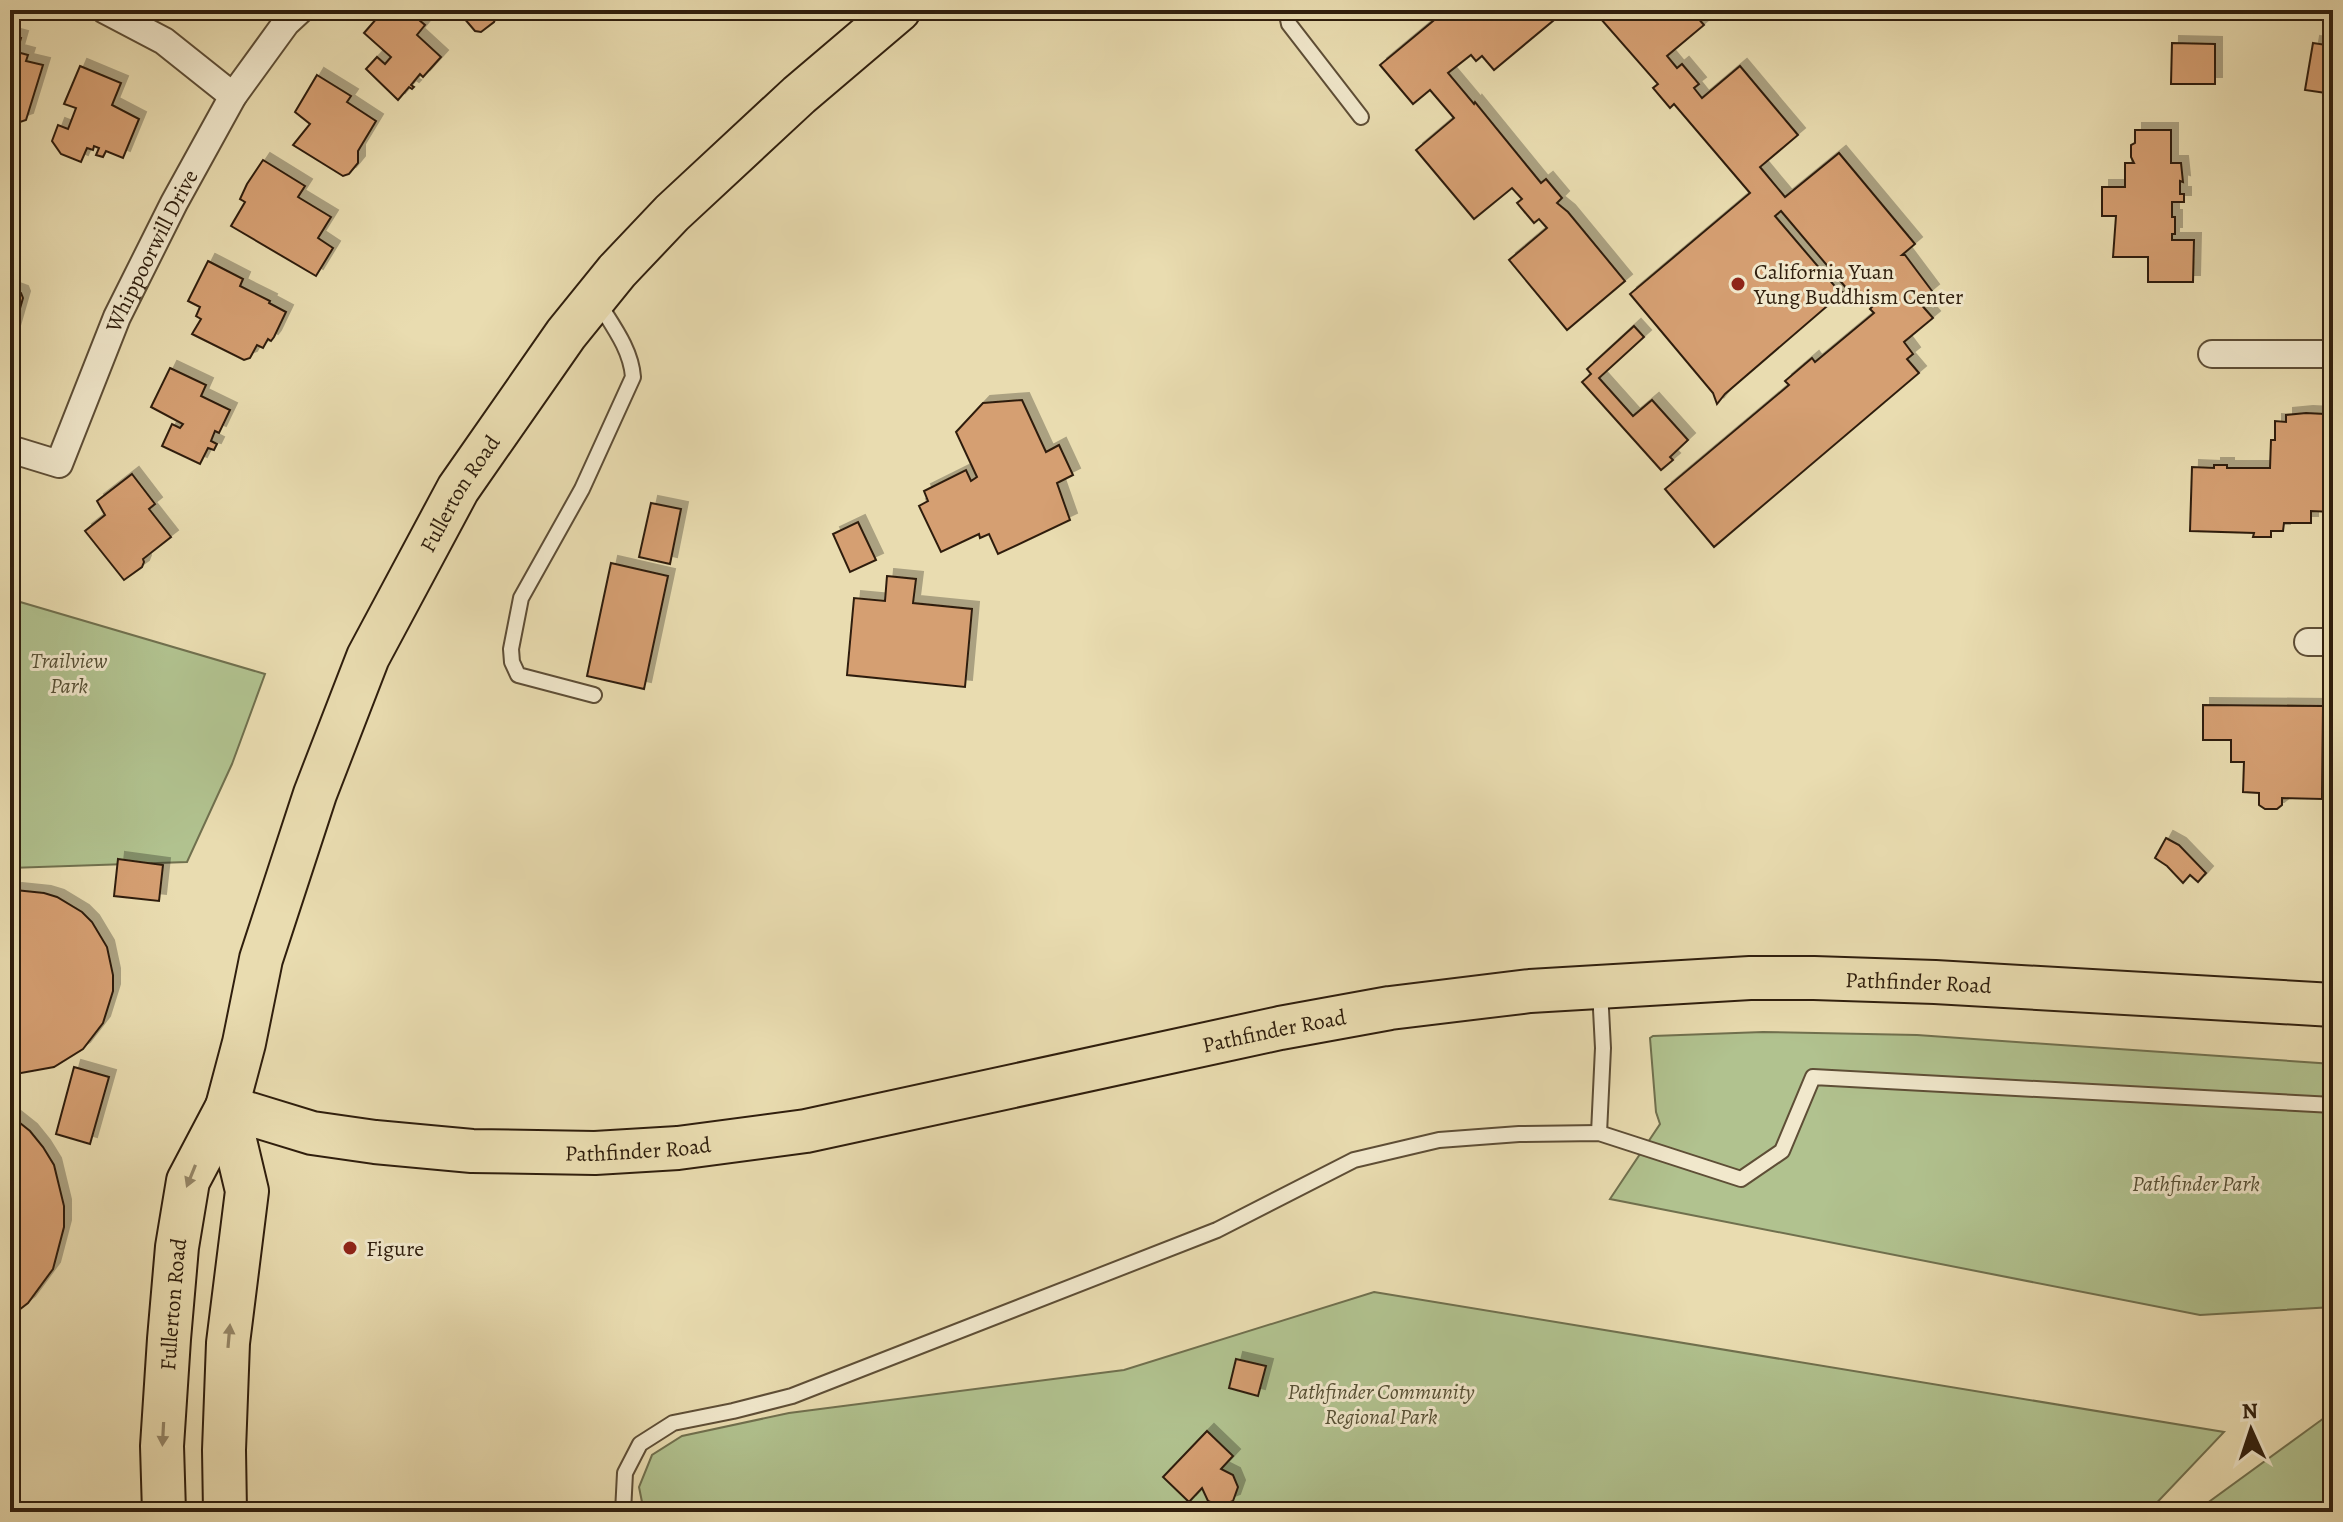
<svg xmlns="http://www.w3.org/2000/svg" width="2343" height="1522" viewBox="0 0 2343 1522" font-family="Alegreya,serif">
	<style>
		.green { fill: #b1c28f; stroke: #70704e; stroke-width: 2 }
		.building { fill: #d59f72; stroke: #2f1e0d; stroke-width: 2; filter: url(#shadow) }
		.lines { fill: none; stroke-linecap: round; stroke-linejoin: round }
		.service-casing { stroke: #5e4e36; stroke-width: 18 }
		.minor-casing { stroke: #5e4e36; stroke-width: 30 }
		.primary-casing { stroke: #2f1e0d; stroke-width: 46 }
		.service { stroke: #f1e8cc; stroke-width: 14 }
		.minor { stroke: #f1e8cc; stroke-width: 26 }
		.primary { stroke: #e9dcb0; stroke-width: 42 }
		.oneway { fill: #958667 }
		.poi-dot { fill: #8f2418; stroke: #f1e8cc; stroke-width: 3 }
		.labels { text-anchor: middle; stroke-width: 6; stroke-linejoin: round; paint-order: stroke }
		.street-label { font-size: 22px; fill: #2f1e0d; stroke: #f1e8cc }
		.poi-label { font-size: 22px; fill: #2f1e0d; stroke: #f1e8cc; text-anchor: start }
		.park-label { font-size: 22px; font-style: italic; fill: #564f34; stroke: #f1e8cc }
	</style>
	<defs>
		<filter id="shadow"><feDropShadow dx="7" dy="-7" stdDeviation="0" flood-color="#0004"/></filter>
	</defs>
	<rect width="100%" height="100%" fill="#e9dcb0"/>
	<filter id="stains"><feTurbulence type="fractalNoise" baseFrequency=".0025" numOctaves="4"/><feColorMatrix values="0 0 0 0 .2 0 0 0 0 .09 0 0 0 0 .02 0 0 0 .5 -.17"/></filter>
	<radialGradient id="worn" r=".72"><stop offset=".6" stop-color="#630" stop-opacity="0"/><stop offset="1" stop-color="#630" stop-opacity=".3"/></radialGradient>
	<g class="green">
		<polygon points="10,599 265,674 232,764 187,862 10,868"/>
		<polygon points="1763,1032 1917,1035 2333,1064 2333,1307 2200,1315 1610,1199 1660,1124 1656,1112 1650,1038 1653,1036"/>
		<polygon points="1374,1292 2224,1432 2148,1512 644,1512 639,1487 652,1455 682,1436 789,1413 1124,1370"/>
		<polygon points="2324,1418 2333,1421 2333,1512 2195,1512"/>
	</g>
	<g class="building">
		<polygon points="384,10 407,10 425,25 417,35 441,57 423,77 420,74 411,85 414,87 412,89 409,87 398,100 366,69 377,57 385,64 391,57 364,33"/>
		<polygon points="457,10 499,10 494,22 481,32 475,31"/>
		<polygon points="1434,10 1546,10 1554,20 1494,70 1482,56 1476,61 1471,55 1448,73 1474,104 1475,102 1541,183 1546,179 1562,198 1557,203 1568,212 1625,281 1567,330 1509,260 1547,228 1539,219 1534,223 1517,203 1522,199 1512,188 1474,219 1416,150 1454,118 1430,90 1413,104 1380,65 1439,16"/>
		<polygon points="1593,10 1691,10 1704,25 1667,56 1677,68 1682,64 1699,84 1694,88 1702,98 1740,66 1798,135 1760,167 1785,197 1839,153 1915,244 1902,255 1905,255 1932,291 1919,302 1933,318 1904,342 1913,354 1907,359 1919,373 1714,547 1665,489 1789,385 1785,381 1812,358 1815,362 1874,313 1870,309 1872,307 1859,291 1853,296 1781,211 1775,216 1838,290 1847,294 1833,301 1725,394 1717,404 1713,393 1630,294 1750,193 1674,104 1670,108 1653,88 1658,84"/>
		<polygon points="10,35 21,38 17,52 28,55 26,61 43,65 26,120 20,122 10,120"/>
		<polygon points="2172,43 2215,44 2215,84 2171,84"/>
		<polygon points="2313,43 2333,46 2333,94 2305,90"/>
		<polygon points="80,66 121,83 112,105 139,119 123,158 106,151 103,157 96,155 99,148 94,146 93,150 87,148 81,162 61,154 52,141 58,125 68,129 76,108 64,104"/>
		<polygon points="317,75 351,96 347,102 376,121 358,151 358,163 349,174 343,176 293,145 310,124 295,112"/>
		<polygon points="2135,130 2171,130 2171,163 2181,163 2183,182 2180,181 2180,194 2184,194 2184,202 2172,202 2172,217 2175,217 2175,234 2172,234 2172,240 2194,240 2193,282 2148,282 2148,257 2113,257 2116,216 2102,216 2102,187 2125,187 2125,163 2134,163 2131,157 2131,145 2135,143"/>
		<polygon points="263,160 305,186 298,197 331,217 318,238 333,248 316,276 231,226 245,202 240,199 247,184"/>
		<polygon points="2333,224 2333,271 2327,271"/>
		<polygon points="208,261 243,279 240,286 270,301 269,303 286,312 274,337 271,341 268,339 263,348 257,345 250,358 244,360 192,334 201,319 196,316 200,307 188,301"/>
		<polygon points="10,289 21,293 23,298 10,343"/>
		<polygon points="1634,326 1644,337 1599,378 1633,416 1652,400 1688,440 1670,457 1673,460 1661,470 1582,382 1591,374 1587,369"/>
		<polygon points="170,368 206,385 201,396 230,410 219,433 215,431 211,441 217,444 214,450 208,448 200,464 162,446 172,424 180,428 183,424 151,407"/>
		<polygon points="1022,400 1046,452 1059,445 1073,475 1057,483 1070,520 998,554 989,534 980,538 979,534 941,552 919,506 928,501 924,491 966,470 971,481 977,477 956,432 983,403"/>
		<polygon points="2306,413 2325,414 2325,422 2333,422 2333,512 2311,511 2311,523 2284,523 2283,531 2271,531 2271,537 2253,537 2254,533 2190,531 2192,467 2214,468 2214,465 2227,465 2227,468 2270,468 2271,440 2275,440 2275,421 2286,422 2286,415"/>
		<polygon points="132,474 155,504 149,509 171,537 143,559 144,562 142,567 124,580 85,531 105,515 97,501"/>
		<polygon points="651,503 681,509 670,564 639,557"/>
		<polygon points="858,522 876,560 850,572 833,534"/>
		<polygon points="611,563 668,576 644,689 587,676"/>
		<polygon points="887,576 916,579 913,603 972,609 965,687 847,675 854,598 885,601"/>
		<polygon points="2203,705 2323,706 2322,799 2282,798 2282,805 2277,809 2265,809 2259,805 2259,793 2243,792 2244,762 2231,762 2231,740 2203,740"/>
		<polygon points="2166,838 2179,845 2206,873 2198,882 2190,875 2183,883 2167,866 2155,858"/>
		<polygon points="118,859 163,865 159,901 114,896"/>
		<polygon points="15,890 44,893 57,897 82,912 92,922 107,947 113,975 113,991 103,1023 83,1049 54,1067 21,1073 10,1072 10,891"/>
		<polygon points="74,1067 109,1077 90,1144 56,1134"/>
		<polygon points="10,1115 30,1131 43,1147 54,1165 64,1206 64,1227 53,1269 28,1303 10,1317"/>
		<polygon points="1236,1359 1266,1366 1258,1396 1229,1388"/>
		<polygon points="1207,1431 1233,1456 1221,1469 1233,1475 1238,1487 1233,1501 1220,1506 1208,1501 1202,1488 1189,1502 1163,1477"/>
	</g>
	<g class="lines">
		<g class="service-casing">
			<g id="service">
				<polyline points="1286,10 1289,24 1361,117"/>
				<path d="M594 695 518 675 512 662 511 649 521 598 582 489 633 377C631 349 612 325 598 302"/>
				<polyline points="1599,1133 1603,1048 1600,990"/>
				<polyline points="623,1512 625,1473 640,1444 673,1423 733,1411 792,1396 1217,1230 1354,1160 1439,1140 1519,1134 1599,1133 1741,1179 1782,1151 1813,1077 2333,1105"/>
			</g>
		</g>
		<g class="minor-casing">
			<g id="minor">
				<polyline points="105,10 164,41 233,96"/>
				<polyline points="2212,354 2333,354"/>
				<path id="s1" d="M10 449 59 464 117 317 174 203 233 96 286 23 300 10"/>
				<polyline points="2308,642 2333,642"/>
			</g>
		</g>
		<g class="primary-casing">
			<g id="primary">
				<path id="s2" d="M227 1107 312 1133 375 1142 472 1151 595 1153 678 1148 806 1131 1280 1028 1390 1008 1530 991 1750 978H1814L1935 982 2333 1005"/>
				<path id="s3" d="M164 1512 162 1446 169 1339 177 1247 188 1181 227 1107 244 1043 261 959 315 794 368 657 458 489 566 334 617 271 672 213 799 95 899 10"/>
				<polyline points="225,1512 224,1450 228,1343 247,1191 227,1107"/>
			</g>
		</g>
		<use href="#service" class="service"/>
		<use href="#minor" class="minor"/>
		<use href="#primary" class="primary"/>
	</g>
	<defs><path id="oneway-solid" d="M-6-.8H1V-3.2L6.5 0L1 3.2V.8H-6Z" transform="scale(2)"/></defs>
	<g class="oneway">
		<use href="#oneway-solid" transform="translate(191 1176) rotate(112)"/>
		<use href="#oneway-solid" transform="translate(229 1336) rotate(-85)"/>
		<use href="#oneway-solid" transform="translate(163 1434) rotate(93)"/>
	</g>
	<g class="poi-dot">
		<circle cx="1738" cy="284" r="8"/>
		<circle cx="350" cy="1248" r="8"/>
	</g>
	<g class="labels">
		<g class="street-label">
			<text dy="8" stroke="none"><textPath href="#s1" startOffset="284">Whippoorwill Drive</textPath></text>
			<text dy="8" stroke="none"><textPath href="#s3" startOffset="1076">Fullerton Road</textPath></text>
			<text dy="8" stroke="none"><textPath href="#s2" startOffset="1712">Pathfinder Road</textPath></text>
			<text dy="8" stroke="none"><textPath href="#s2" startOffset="1064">Pathfinder Road</textPath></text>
			<text dy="8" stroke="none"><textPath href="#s2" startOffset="416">Pathfinder Road</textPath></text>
			<text dy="8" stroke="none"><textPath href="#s3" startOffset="208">Fullerton Road</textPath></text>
		</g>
		<g class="poi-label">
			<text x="1754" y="279">California Yuan<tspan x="1754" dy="25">Yung Buddhism Center</tspan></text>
			<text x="366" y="1256">Figure</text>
		</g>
		<g class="park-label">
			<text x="69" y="668">Trailview<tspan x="69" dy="25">Park</tspan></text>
			<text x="2196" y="1191">Pathfinder Park</text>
			<text x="1381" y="1399">Pathfinder Community<tspan x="1381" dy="25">Regional Park</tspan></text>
		</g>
	</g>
	<rect width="2343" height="1522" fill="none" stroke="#e9dcb0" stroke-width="40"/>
	<rect x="12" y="12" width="2319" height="1498" fill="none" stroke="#2f1e0d" stroke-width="4"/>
	<rect x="20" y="20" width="2303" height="1482" fill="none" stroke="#2f1e0d" stroke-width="2"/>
	<g transform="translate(2251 1430) rotate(357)" stroke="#f1e8cc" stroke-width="6" paint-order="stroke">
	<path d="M0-6L14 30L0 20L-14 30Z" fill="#2f1e0d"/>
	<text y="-12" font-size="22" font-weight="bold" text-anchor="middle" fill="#2f1e0d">N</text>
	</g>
	<rect width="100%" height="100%" filter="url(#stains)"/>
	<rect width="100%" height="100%" fill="url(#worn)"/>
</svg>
